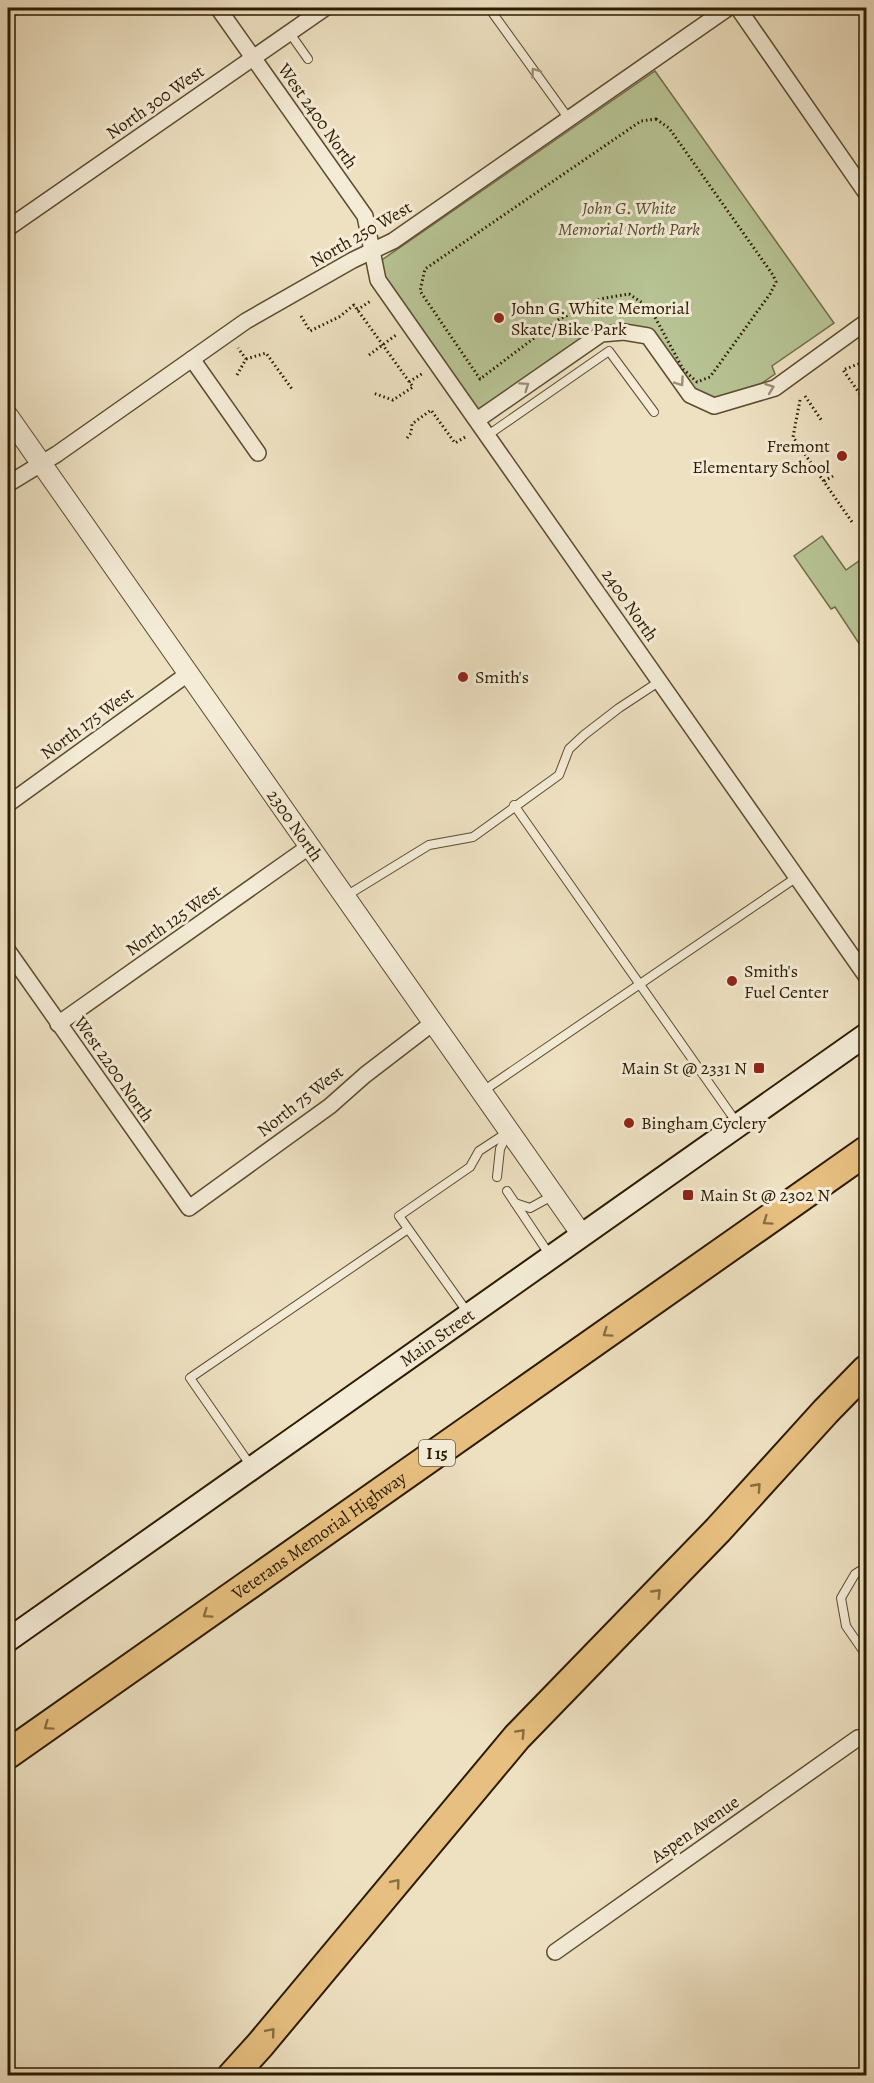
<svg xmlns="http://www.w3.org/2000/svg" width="874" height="2083" viewBox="0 0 874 2083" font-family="Alegreya,serif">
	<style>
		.park { fill: #b7c394; stroke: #726f4a; stroke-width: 1.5 }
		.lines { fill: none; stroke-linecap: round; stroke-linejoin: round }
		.service-casing { stroke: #5d4c30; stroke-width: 10 }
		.minor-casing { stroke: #5d4c30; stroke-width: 18 }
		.tertiary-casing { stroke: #5d4c30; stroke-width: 22 }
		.secondary-casing { stroke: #2d1b00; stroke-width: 26 }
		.motorway-casing { stroke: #2d1b00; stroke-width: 32 }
		.path { stroke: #2d1b00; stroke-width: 3; stroke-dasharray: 1.5 3; stroke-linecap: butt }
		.service { stroke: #f4ecd7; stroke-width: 8 }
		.minor { stroke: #f4ecd7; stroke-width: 15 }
		.tertiary { stroke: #f4ecd7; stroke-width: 20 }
		.secondary { stroke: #f4ecd7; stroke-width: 22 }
		.motorway { stroke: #e7c081; stroke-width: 28 }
		.oneway { stroke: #9a8e76 }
		.oneway2 { stroke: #8a6e40 }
		.poi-dot { fill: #8f2418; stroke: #f4ecd7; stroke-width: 2 }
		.labels { text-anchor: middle; stroke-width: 6; stroke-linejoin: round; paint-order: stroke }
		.shield { fill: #f4ecd7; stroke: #695a40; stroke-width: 1.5 }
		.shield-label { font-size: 16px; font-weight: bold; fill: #2d1b00 }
		.street-label { font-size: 18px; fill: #2d1b00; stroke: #f4ecd7 }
		.park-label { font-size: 18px; font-style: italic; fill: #564d2c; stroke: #f4ecd7 }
		.poi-label { font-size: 18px; fill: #2d1b00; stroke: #f4ecd7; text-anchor: start }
	</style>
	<rect width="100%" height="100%" fill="#eee1c2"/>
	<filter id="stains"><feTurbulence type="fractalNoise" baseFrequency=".00333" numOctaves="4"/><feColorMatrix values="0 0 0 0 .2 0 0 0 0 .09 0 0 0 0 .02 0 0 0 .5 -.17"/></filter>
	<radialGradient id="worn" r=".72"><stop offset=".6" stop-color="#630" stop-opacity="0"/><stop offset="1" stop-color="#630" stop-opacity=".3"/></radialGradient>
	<g class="park">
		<polygon points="655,71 834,323 772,366 775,374 748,393 718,400 695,389 650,330 626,325 598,327 479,411 376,264"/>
		<polygon points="822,536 846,570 866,556 866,654 835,607 831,609 794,556"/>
	</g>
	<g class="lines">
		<g class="service-casing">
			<g id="service">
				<polyline points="489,8 569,119"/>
				<polyline points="289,32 308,59"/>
				<polyline points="488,435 609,351 654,412"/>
				<polyline points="514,805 737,1123"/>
				<polyline points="346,896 429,845 473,837 559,775 569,749 584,735 619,708 660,681"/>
				<polyline points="483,1091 797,877"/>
				<polyline points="497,1177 500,1149 508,1132"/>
				<polyline points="507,1191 515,1203 530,1208 552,1196"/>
				<polyline points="515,1203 549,1254"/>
				<polyline points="468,1313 399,1216 470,1167 479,1151 508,1132"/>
				<polyline points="251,1466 190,1378 408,1229"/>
				<polyline points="866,1567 855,1574 841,1598 846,1626 866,1655"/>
			</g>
		</g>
		<g class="minor-casing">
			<g id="minor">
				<polyline points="218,8 365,216 378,280 866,976"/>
				<polyline points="738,8 866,193"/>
				<polyline points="8,10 12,8"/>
				<polyline points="8,228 325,8"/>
				<polyline points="192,359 258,453"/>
				<polyline points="477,420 601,334 624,332 648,336 690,395 714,406 775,388 866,322"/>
				<polyline points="8,484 57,454 246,321 353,260 393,241 728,8"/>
				<polyline points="8,804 189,673"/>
				<polyline points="8,951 189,1208 330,1106 365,1075 434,1022"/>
				<polyline points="58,1024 310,846"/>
				<polyline points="555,1952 858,1738 866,1737"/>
			</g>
		</g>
		<g class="tertiary-casing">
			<g id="tertiary">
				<path id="s1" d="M8 416 582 1235"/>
			</g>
		</g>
		<g class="secondary-casing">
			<g id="secondary">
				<path id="s2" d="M8 1640 866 1035"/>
			</g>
		</g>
		<g class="motorway-casing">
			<g id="motorway">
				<path id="s3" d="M8 1754 866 1151"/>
				<polyline points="232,2076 260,2045 517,1737 718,1530 826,1411 866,1370"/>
			</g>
		</g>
		<g class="path">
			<polygon points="656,119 669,128 773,275 776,282 770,294 710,377 697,382 683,369 650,308 629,294 600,299 558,320 480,379 420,291 425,269 641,121"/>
			<polyline points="357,310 372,300"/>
			<polyline points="301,316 310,331 339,317 354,305 413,387 393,400 373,393"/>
			<polyline points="369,355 396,335"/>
			<polyline points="246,359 266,353 292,389"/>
			<polyline points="237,375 246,359 238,348"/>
			<polyline points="409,382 423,373"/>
			<polyline points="860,394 843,370 866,361"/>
			<polyline points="805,396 822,421"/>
			<polyline points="800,400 793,437 852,522"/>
			<polyline points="407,438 411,433 412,424 431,410 455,443 467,436"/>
			<polyline points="824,481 833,476"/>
		</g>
		<use href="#service" class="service"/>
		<use href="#minor" class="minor"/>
		<use href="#tertiary" class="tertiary"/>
		<use href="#secondary" class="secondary"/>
		<use href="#motorway" class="motorway"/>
	</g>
	<defs><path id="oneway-chevron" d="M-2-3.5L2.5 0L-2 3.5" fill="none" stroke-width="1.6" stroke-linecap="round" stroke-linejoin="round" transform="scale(1.5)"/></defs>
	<g class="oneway">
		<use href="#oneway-chevron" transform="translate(535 72) rotate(-126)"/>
		<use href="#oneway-chevron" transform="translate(680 382) rotate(55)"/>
		<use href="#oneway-chevron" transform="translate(525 386) rotate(-35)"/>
		<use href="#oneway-chevron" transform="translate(770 388) rotate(-21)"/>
	</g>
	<g class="oneway2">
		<use href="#oneway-chevron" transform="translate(767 1221) rotate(145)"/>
		<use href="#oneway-chevron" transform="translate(607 1333) rotate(145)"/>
		<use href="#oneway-chevron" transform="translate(757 1487) rotate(-48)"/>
		<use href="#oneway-chevron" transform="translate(657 1593) rotate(-46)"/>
		<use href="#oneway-chevron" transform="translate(207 1614) rotate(145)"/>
		<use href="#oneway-chevron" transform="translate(48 1726) rotate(145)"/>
		<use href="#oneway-chevron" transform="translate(521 1733) rotate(-47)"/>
		<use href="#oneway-chevron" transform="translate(396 1883) rotate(-50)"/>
		<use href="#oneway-chevron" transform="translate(271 2032) rotate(-50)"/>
	</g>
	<g class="poi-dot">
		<circle cx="499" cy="318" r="6"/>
		<circle cx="842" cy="456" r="6"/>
		<circle cx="463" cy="677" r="6"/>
		<circle cx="732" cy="981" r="6"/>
		<rect x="753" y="1062" width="12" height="12" rx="3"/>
		<circle cx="629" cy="1123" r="6"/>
		<rect x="682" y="1189" width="12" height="12" rx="3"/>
	</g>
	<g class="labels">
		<rect class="shield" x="419" y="1440" width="36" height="26" rx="4.5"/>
		<g class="shield-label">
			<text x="437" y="1459">I 15</text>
		</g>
		<g class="street-label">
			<text transform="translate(155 102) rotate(-35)" y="6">North 300 West</text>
			<text transform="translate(318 116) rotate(55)" y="6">West 2400 North</text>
			<text transform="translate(361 234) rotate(-30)" y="6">North 250 West</text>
			<text transform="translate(630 605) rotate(55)" y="6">2400 North</text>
			<text transform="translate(87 723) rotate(-36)" y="6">North 175 West</text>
			<text dy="6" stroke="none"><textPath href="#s1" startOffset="500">2300 North</textPath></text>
			<text transform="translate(173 920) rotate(-35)" y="6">North 125 West</text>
			<text transform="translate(114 1069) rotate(55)" y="6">West 2200 North</text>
			<text transform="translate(300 1101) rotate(-38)" y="6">North 75 West</text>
			<text dy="6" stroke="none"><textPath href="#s2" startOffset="525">Main Street</textPath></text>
			<text dy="6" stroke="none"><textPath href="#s3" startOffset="380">Veterans Memorial Highway</textPath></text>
			<text transform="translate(695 1829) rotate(-35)" y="6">Aspen Avenue</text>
		</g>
		<g class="park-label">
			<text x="629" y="214">John G. White<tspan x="629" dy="21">Memorial North Park</tspan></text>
		</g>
		<g class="poi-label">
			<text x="511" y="314">John G. White Memorial<tspan x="511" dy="21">Skate/Bike Park</tspan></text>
			<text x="830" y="452" text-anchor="end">Fremont<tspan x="830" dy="21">Elementary School</tspan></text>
			<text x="475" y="683">Smith's</text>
			<text x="744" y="977">Smith's<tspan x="744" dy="21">Fuel Center</tspan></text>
			<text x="747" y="1074" text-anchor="end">Main St @ 2331 N</text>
			<text x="641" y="1129">Bingham Cyclery</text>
			<text x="700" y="1201">Main St @ 2302 N</text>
		</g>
	</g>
	<rect width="874" height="2083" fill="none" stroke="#eee1c2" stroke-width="30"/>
	<rect x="9" y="9" width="856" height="2065" fill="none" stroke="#2d1b00" stroke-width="3"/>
	<rect x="15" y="15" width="844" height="2053" fill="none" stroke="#2d1b00" stroke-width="1.5"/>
	<rect width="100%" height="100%" filter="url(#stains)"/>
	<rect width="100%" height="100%" fill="url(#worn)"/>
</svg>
